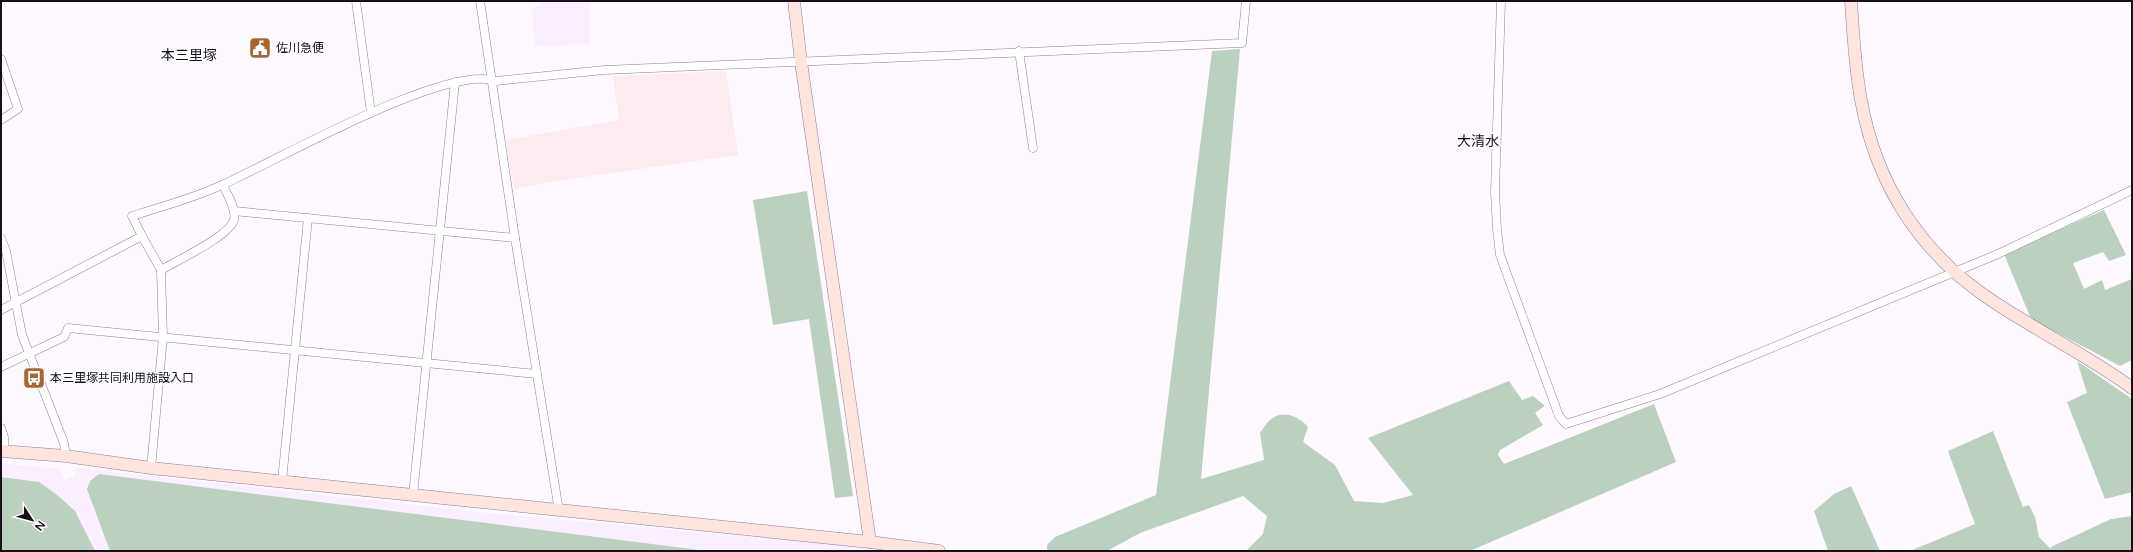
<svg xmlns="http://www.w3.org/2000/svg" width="2133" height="552" viewBox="0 0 2133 552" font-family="'Varela Round','Noto Sans JP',sans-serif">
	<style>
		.commercial { fill: #fcecef }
		.built { fill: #f9effe }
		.green { fill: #bbd0be }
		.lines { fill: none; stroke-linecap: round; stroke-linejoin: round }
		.street-casing { stroke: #907e99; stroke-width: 9 }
		.secondary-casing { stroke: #907e99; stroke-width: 13 }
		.street { stroke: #fff; stroke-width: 8 }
		.secondary { stroke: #fce5df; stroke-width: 12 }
		.labels { text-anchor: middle; stroke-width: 3.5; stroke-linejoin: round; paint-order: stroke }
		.poi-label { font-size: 12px; fill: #17101a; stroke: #fff; text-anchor: start }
		.quarter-label { font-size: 14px; fill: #17101a; stroke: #fff }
	</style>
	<rect width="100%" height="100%" fill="#fdf9ff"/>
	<polygon class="commercial" points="726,71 738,155 556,181 514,189 506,140 619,120 613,76"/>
	<g class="built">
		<polygon points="540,1 590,1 590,44 535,46 532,7 540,7"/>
		<polygon points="1,463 60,469 64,480 74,476 76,468 496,514 868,547 868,551 1,551"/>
	</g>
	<g class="green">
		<path d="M1240 49 1201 479 1264 460 1260 433C1263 429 1266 423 1270 420 1282 409 1299 416 1308 427L1303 442 1335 465 1354 501 1383 503 1413 495 1368 438 1509 381 1522 400 1533 396 1545 406 1535 413 1543 425 1500 450 1498 455 1504 464 1654 404 1676 462 1470 551H1246L1263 534 1267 516 1243 496 1140 533 1107 551H1047V545L1055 537 1156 495 1212 51Z"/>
		<polygon points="807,191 853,496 835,498 809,319 773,325 753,200"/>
		<polygon points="2104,210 2126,255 2109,261 2103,252 2073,263 2084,289 2102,280 2105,290 2132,279 2132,360 2120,366 2031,319 2004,254"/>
		<polygon points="2077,361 2132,399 2132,492 2105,499 2067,402 2087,393"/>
		<polygon points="1993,431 2023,507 2029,505 2035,517 2039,537 2051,549 2051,547 2111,519 2132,516 2132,551 1910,551 1975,524 1948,451"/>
		<polygon points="99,474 707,551 110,551 87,489 90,481"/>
		<polygon points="1,477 39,482 57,495 75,511 95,551 1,551"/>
		<polygon points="1851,486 1880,551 1828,551 1814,511 1834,494"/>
	</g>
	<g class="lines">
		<g class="street-casing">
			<g id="street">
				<polyline points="356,1 371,113"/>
				<polyline points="480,1 515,238 559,511"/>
				<polyline points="1501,1 1495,192 1497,229 1500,255 1559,416 1566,424 1660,394 1998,254 2132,190"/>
				<polyline points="1019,51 1033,148"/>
				<polyline points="1,59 18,109 1,120"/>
				<polyline points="234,211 515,238"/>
				<path d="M142 236 161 270C178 260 228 237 234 220 237 210 227 194 223 185"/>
				<polyline points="1,238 6,251 22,335 64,443 66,456"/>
				<path d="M1 310 142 236 132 216C163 206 195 198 224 184 276 161 447 63 496 81L604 70 1242 43 1246 1"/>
				<polyline points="1,367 64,337 68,328 537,374"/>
				<polyline points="1,428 4,437 4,451"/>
				<polyline points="151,468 163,337 161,270"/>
				<polyline points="282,481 308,218"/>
				<polyline points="413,495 455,82"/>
			</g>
		</g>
		<g class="secondary-casing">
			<g id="secondary">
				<polyline points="794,1 801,62 870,542"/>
				<path d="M1851 1C1853 34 1855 68 1861 100 1876 184 1920 253 1991 300 2037 331 2087 355 2132 388"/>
				<polyline points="1,451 66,456 151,468 870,542 939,551"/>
			</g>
		</g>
		<use href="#street" class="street"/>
		<use href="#secondary" class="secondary"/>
	</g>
	<defs>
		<g id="civic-square" transform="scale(1.15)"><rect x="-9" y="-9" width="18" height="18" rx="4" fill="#a86434" stroke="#fff"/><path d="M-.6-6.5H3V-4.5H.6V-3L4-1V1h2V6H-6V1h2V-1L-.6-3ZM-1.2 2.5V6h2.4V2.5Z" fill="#fff"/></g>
		<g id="bus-square" transform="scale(1.15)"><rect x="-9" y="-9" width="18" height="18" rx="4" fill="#a86434" stroke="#fff"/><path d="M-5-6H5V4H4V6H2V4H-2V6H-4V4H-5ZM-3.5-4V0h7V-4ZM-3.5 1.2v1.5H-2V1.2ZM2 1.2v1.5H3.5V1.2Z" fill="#fff"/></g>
	</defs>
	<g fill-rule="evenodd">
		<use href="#civic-square" x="260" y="48"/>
		<use href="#bus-square" x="34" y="378"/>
	</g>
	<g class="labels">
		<g class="poi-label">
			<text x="276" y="52">佐川急便</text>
			<text x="50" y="382">本三里塚共同利用施設入口</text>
		</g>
		<g class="quarter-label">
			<text x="189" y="60">本三里塚</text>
			<text x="1478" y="146">大清水</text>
		</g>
	</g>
	<rect width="2133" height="552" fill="none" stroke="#17101a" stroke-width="4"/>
	<g transform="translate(32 520) rotate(126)" stroke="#ffffff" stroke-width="3" paint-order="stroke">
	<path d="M0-3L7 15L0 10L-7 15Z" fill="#17101a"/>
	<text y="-6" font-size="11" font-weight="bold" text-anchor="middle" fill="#17101a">N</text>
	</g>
</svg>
